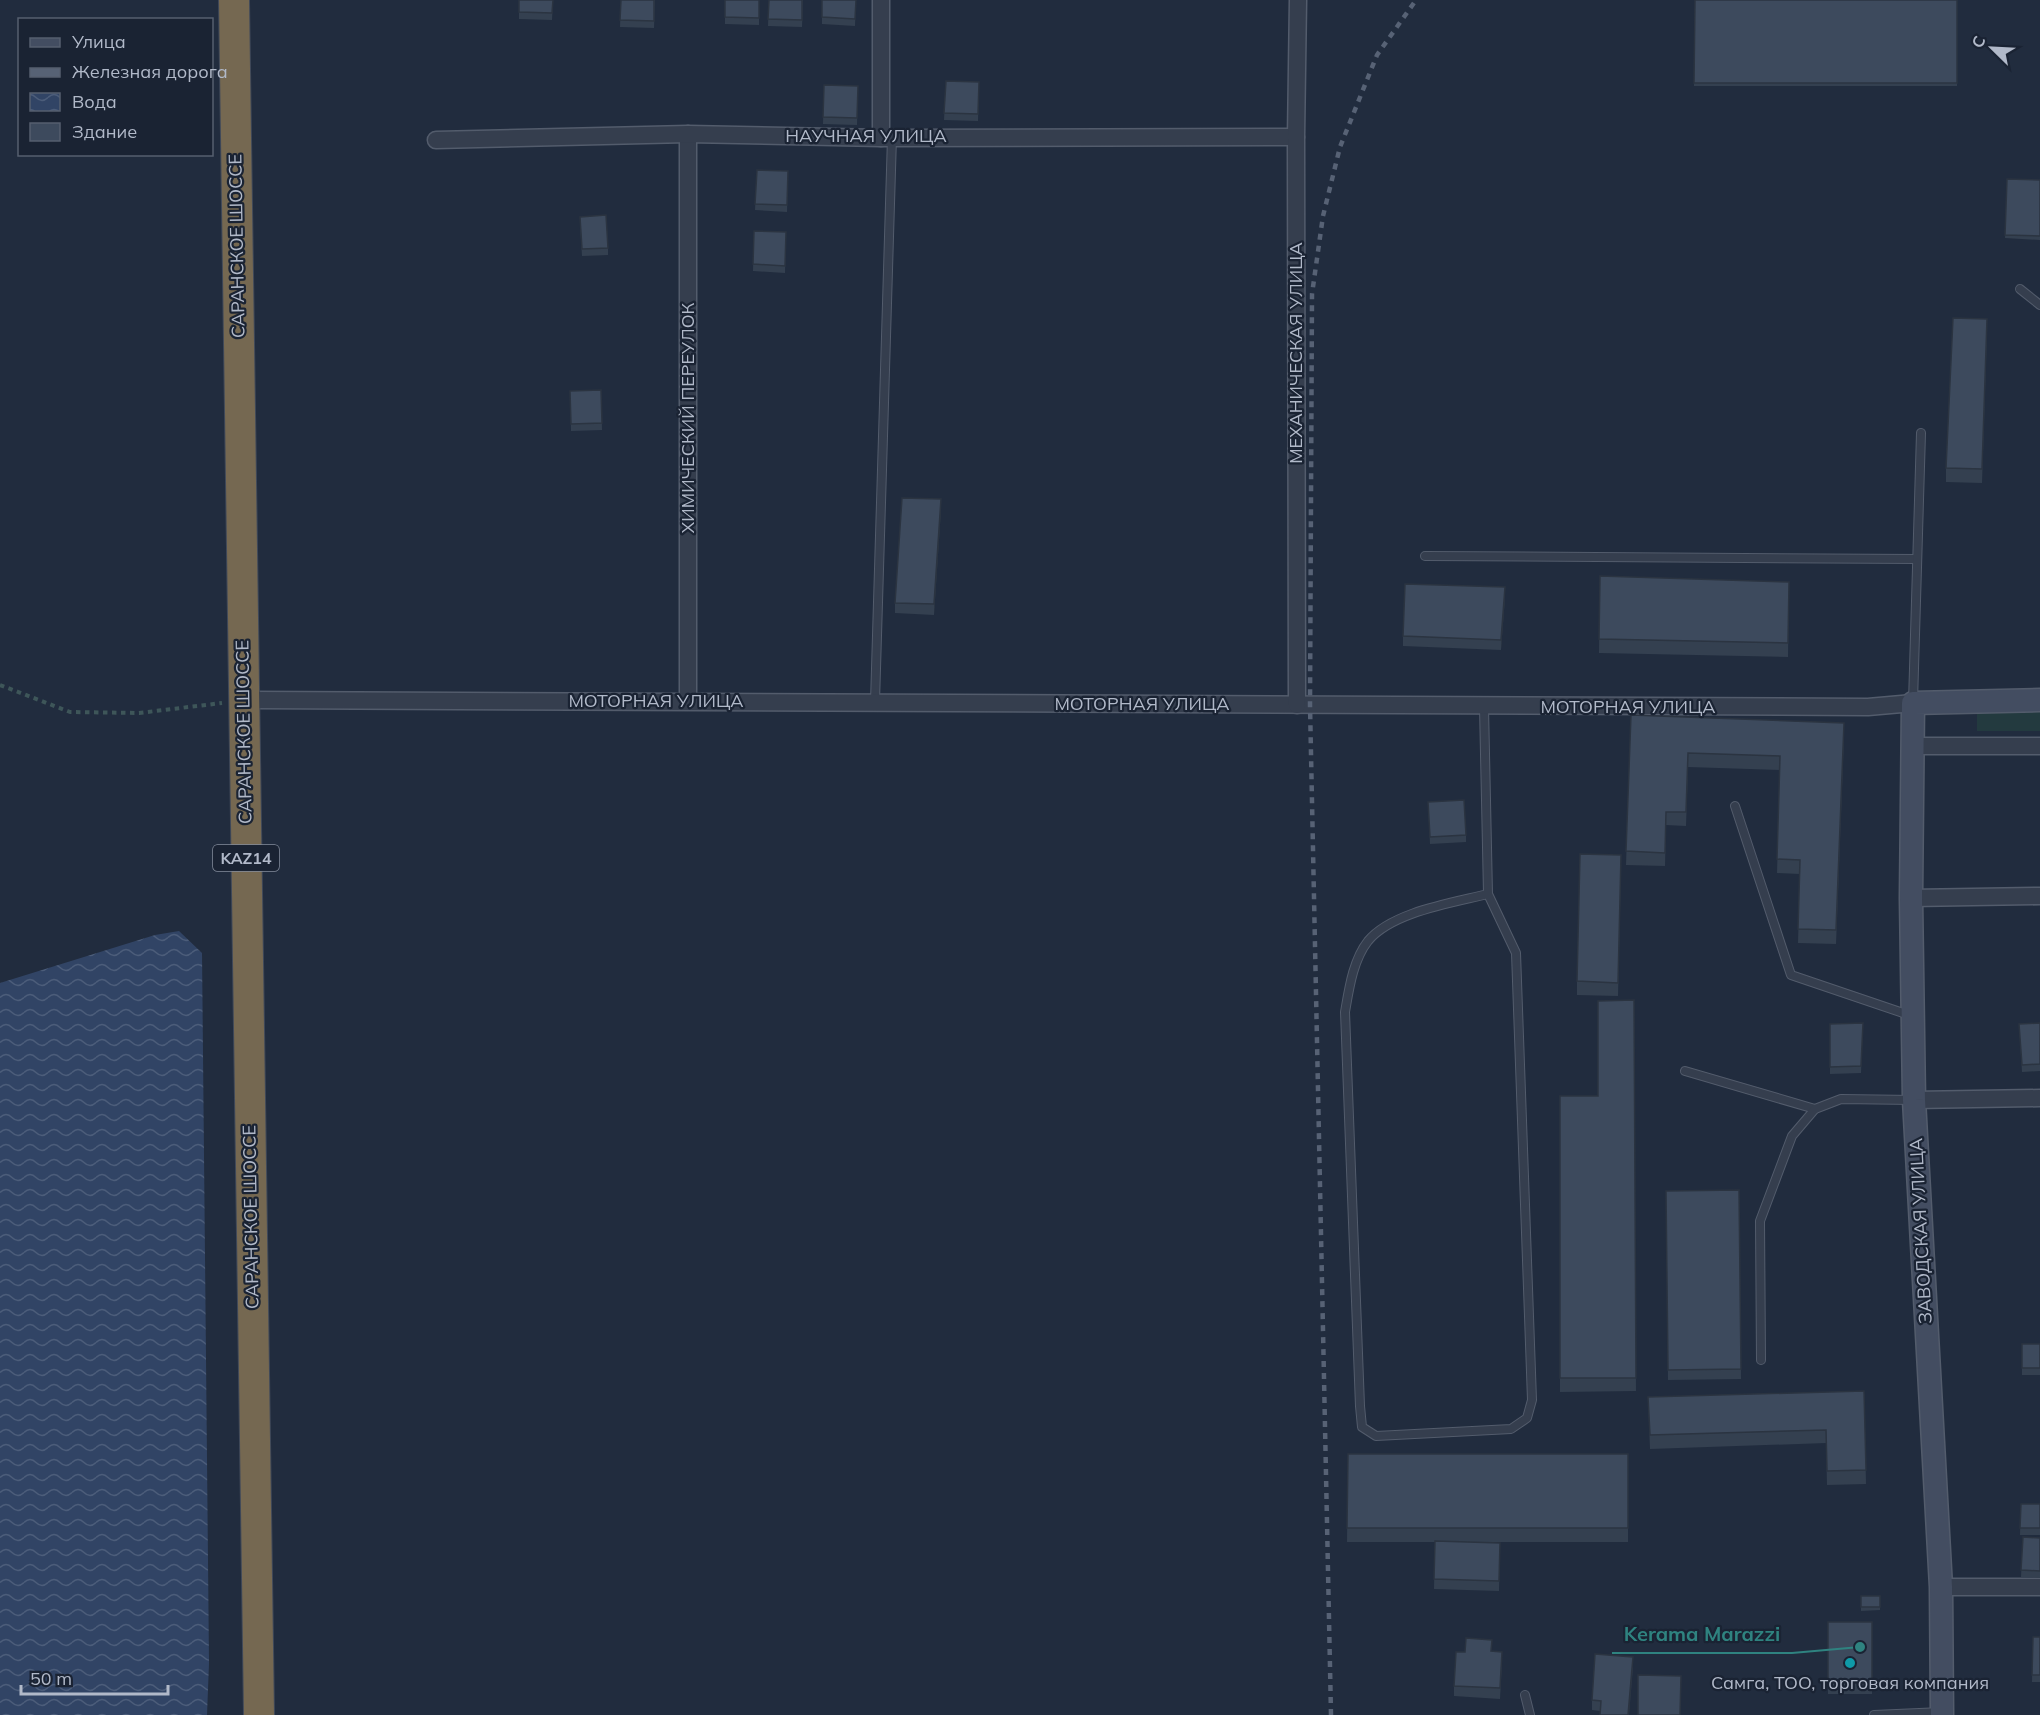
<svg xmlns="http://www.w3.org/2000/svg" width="2040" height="1715" viewBox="0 0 2040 1715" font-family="Mulish,sans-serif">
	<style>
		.grass { fill: #233a3f }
		.water { fill: url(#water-waves) }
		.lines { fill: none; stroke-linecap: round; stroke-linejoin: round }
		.lane-casing { stroke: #535c6c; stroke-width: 10 }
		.street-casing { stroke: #535c6c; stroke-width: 19 }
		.secondary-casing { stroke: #535c6c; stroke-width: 25 }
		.highway-casing { stroke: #404959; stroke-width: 32 }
		.path { stroke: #3e5659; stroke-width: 4; stroke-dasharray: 4.5 4.5; stroke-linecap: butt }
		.lane { stroke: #353e4e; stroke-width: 8 }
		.street { stroke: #353e4e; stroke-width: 16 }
		.secondary { stroke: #434d61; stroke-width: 22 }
		.highway { stroke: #756851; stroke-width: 30 }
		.rail { stroke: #576275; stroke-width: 4.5; stroke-dasharray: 6 6; stroke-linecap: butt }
		.wall { fill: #344050 }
		.shaded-wall { fill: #2b3441 }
		.building { fill: #3d4a5d; stroke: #2b3441; stroke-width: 1.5 }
		.culture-dot { fill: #0f9aa8; stroke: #1a2333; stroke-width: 2 }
		.labels { text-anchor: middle; stroke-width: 4.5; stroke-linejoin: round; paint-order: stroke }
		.shield { fill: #1a2333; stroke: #848c9c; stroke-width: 1.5 }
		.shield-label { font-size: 16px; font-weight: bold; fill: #b1b9c9 }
		.street-label { font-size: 18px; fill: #b1b9c9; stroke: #1a2333 }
		.poi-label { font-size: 18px; fill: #b1b9c9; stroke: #1a2333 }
		.leader { fill: none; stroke: #2f8380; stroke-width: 2 }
		.callout-dot { fill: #2f8380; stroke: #1a2333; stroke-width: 2 }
		.callout-label { font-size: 20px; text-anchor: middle; font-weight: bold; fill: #2f8380; stroke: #1a2333; stroke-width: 4.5; stroke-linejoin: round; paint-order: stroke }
	</style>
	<defs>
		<pattern id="water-waves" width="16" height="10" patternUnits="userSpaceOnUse" patternTransform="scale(1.5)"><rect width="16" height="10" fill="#314465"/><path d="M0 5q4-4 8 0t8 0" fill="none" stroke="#4c5d7a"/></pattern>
	</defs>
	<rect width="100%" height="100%" fill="#212c3e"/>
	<rect class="grass" x="1977" y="712" width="63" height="19"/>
	<polygon class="water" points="179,931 202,953 209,1663 207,1715 0,1715 0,983 155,935"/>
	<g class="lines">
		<g class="lane-casing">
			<g id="lane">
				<polyline points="2020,289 2040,305"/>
				<polyline points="1425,556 1917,559"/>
				<polyline points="875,702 892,137"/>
				<polyline points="1913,702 1921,433"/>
				<path d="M1484 707 1488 894 1516 953 1532 1400 1527 1418 1511 1429 1376 1436 1362 1427 1360 1406 1345 1012C1349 989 1353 960 1368 941 1392 912 1452 903 1488 894"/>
				<polyline points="1735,806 1791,975 1912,1016"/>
				<polyline points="1685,1071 1815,1109"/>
				<polyline points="1761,1360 1760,1221 1792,1136 1815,1109 1841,1099 1913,1100"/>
				<polyline points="1525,1695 1530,1715"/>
				<polyline points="1874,1715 1942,1712"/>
			</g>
		</g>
		<g class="street-casing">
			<g id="street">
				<polyline points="688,134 688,701"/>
				<polyline points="881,138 881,0"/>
				<polyline points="436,140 688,134 881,138 1296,137"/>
				<polyline points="243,700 1868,707 1913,703"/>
				<polyline points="1297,705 1296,137 1298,0"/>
				<polyline points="1913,746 2040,746"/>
				<polyline points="1911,898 2040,896"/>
				<polyline points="1914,1100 2040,1098"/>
				<polyline points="1941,1587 2040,1587"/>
			</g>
		</g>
		<g class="secondary-casing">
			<polyline id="secondary" points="1942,1715 1941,1587 1914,1100 1911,898 1913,703 2040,700"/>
		</g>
		<g class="highway-casing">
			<polyline id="highway" points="234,0 259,1715"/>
		</g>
		<polyline class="path" points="0,685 70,712 139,713 222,703"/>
		<use href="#lane" class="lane"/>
		<use href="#street" class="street"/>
		<use href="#secondary" class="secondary"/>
		<use href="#highway" class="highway"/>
		<polyline class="rail" points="1331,1715 1310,705 1312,294 1323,216 1340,147 1377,55 1416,0"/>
	</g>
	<g class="wall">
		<polygon points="519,0 553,0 552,20 519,19"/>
		<polygon points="621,0 655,0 654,28 620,27"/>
		<polygon points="725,0 759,0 759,25 725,24"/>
		<polygon points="769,0 803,0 802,27 768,26"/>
		<polygon points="822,0 856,0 855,26 822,24"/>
		<polygon points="1695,0 1957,0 1957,86 1694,86"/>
		<polygon points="946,81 979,82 978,121 944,120"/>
		<polygon points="824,85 858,86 857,125 823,124"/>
		<polygon points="757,170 788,171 787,212 755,210"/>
		<polygon points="2007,179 2040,180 2040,240 2005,238"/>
		<polygon points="580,224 608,248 608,255 582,256"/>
		<polygon points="754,231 786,232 785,273 753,271"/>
		<polygon points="1987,332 1982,483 1946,482 1946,468"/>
		<polygon points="601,390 602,430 571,431 570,391"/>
		<polygon points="941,510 934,615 895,613 895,603"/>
		<polygon points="1600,576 1789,582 1788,657 1599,653"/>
		<polygon points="1505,598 1501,650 1403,646 1403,636"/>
		<polygon points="1631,715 1844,736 1836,944 1798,943 1800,874 1777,873 1780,770 1688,767 1686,826 1666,825 1665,866 1626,865"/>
		<polygon points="1428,802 1466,835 1466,842 1430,844"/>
		<polygon points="1621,868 1618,996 1577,995 1577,981"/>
		<polygon points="1634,1000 1636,1391 1560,1392 1560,1096 1598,1096"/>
		<polygon points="1863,1023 1861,1073 1830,1074 1830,1024"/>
		<polygon points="2040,1023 2040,1071 2022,1072 2019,1024"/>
		<polygon points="1739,1190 1741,1379 1668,1380 1666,1191"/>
		<rect x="2022" y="1344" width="18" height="31"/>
		<polygon points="1864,1391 1866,1484 1827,1485 1826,1443 1650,1449 1648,1397"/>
		<polygon points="1348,1454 1628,1454 1628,1542 1475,1542 1500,1543 1499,1591 1434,1589 1435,1542 1347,1542"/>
		<polygon points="2021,1504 2040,1504 2040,1535 2020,1535"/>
		<polygon points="2023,1537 2040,1538 2040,1578 2021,1577"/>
		<polygon points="1861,1596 1880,1596 1880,1610 1861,1611"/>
		<rect x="1828" y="1622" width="44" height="72"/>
		<polygon points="2033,1637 2040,1637 2040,1682 2032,1682"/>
		<polygon points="1492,1651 1502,1662 1500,1699 1454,1696 1454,1686 1465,1652"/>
		<polygon points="1633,1667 1629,1715 1600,1715 1600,1711 1592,1710 1592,1700"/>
	</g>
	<g class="shaded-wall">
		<polygon points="941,499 941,510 934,615 934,604"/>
		<polygon points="1505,587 1505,598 1501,650 1501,640"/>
		<polygon points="1633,1657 1629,1715 1628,1715"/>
	</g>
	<g class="building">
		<polygon points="519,0 553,0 552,13 519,12"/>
		<polygon points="621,0 654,0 654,21 620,20"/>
		<polygon points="725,0 759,0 759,18 725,17"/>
		<polygon points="769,0 802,0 802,20 768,19"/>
		<polygon points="822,0 856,0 855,19 822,17"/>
		<polygon points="1695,0 1957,0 1957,83 1694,83"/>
		<polygon points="946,81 979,82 978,114 944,113"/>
		<polygon points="824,85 858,86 857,118 823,117"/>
		<polygon points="757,170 788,171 787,205 755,204"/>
		<polygon points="2007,179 2040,180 2040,236 2005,235"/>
		<polygon points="606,215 608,248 582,249 580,217"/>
		<polygon points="754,231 786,232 785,266 753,264"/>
		<polygon points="1953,318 1987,319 1982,469 1946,468"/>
		<polygon points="601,390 602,423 571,424 570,391"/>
		<polygon points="902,498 941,499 934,604 895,603"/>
		<polygon points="1600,576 1789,582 1788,643 1599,639"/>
		<polygon points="1405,584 1505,587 1501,640 1403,636"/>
		<polygon points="1631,715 1844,723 1836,930 1798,929 1800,860 1777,859 1780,756 1688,753 1686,812 1666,812 1665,853 1626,851"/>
		<polygon points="1464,800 1466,835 1430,837 1428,802"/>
		<polygon points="1580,854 1621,855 1618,983 1577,981"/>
		<polygon points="1634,1000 1636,1378 1560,1378 1560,1096 1598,1096 1598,1001"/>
		<polygon points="1863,1023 1861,1066 1830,1067 1830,1024"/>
		<polygon points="2040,1023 2040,1064 2022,1065 2019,1024"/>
		<polygon points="1739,1190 1741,1369 1668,1370 1666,1191"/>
		<rect x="2022" y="1344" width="18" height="24"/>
		<polygon points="1864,1391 1866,1470 1827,1471 1826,1430 1650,1435 1648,1397"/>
		<polygon points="1348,1454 1628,1454 1628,1528 1347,1528"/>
		<polygon points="2021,1504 2040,1504 2040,1528 2020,1528"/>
		<polygon points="2023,1537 2040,1538 2040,1571 2021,1570"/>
		<polygon points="1435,1541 1500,1543 1499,1581 1434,1579"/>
		<rect x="1861" y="1596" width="19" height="11"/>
		<rect x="1828" y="1622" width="44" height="61"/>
		<polygon points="2033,1637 2040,1637 2040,1675 2032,1675"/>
		<polygon points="1466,1638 1492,1640 1491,1651 1502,1652 1500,1688 1454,1686 1456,1652 1465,1652"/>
		<polygon points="1595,1654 1633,1657 1628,1715 1600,1715 1601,1701 1592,1700"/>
		<polygon points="1638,1675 1681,1676 1680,1715 1638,1715"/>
	</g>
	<circle class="culture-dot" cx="1850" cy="1663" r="6"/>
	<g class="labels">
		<rect class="shield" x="213" y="845" width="66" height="26" rx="4.5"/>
		<g class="shield-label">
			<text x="246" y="864">KAZ14</text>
		</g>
		<g class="street-label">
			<text x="866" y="142">НАУЧНАЯ УЛИЦА</text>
			<text transform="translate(237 246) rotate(-91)" y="6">САРАНСКОЕ ШОССЕ</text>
			<text transform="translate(1296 353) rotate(-90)" y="6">МЕХАНИЧЕСКАЯ УЛИЦА</text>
			<text transform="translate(688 418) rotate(-90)" y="6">ХИМИЧЕСКИЙ ПЕРЕУЛОК</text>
			<text x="656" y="707">МОТОРНАЯ УЛИЦА</text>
			<text x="1142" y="710">МОТОРНАЯ УЛИЦА</text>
			<text x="1628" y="713">МОТОРНАЯ УЛИЦА</text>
			<text transform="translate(244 732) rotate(-91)" y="6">САРАНСКОЕ ШОССЕ</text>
			<text transform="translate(251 1217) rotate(-91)" y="6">САРАНСКОЕ ШОССЕ</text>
			<text transform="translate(1921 1231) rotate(-93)" y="6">ЗАВОДСКАЯ УЛИЦА</text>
		</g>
		<g class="poi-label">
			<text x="1850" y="1689">Самга, ТОО, торговая компания</text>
		</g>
	</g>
	<path class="leader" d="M1860 1647L1792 1653H1612"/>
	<circle class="callout-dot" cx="1860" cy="1647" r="6"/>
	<g class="callout-label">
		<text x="1702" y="1641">Kerama Marazzi</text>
	</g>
	<rect x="18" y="18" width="195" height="138" fill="#1a2333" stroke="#565f6f" stroke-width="1.5"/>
	<rect x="30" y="38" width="30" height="9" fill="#434d61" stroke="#565f6f" stroke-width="1.5"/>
	<text x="72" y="48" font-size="18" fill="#b1b9c9">Улица</text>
	<rect x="30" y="68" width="30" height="9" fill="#576275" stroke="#565f6f" stroke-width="1.5"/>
	<text x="72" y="78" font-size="18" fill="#b1b9c9">Железная дорога</text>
	<rect x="30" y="93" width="30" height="18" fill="url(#water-waves)" stroke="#565f6f" stroke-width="1.5"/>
	<text x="72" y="108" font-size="18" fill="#b1b9c9">Вода</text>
	<rect x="30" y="123" width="30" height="18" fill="#3d4a5d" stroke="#565f6f" stroke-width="1.5"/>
	<text x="72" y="138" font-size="18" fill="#b1b9c9">Здание</text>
	<g transform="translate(1992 48) rotate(294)" stroke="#1a2333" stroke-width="4.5" paint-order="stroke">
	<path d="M0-4.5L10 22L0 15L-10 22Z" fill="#b1b9c9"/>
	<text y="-9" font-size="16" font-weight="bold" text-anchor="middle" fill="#b1b9c9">С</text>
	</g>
	<path d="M21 1685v9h147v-9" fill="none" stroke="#b1b9c9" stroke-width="3"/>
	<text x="30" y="1685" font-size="18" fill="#b1b9c9" stroke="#1a2333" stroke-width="4.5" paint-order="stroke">50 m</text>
</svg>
